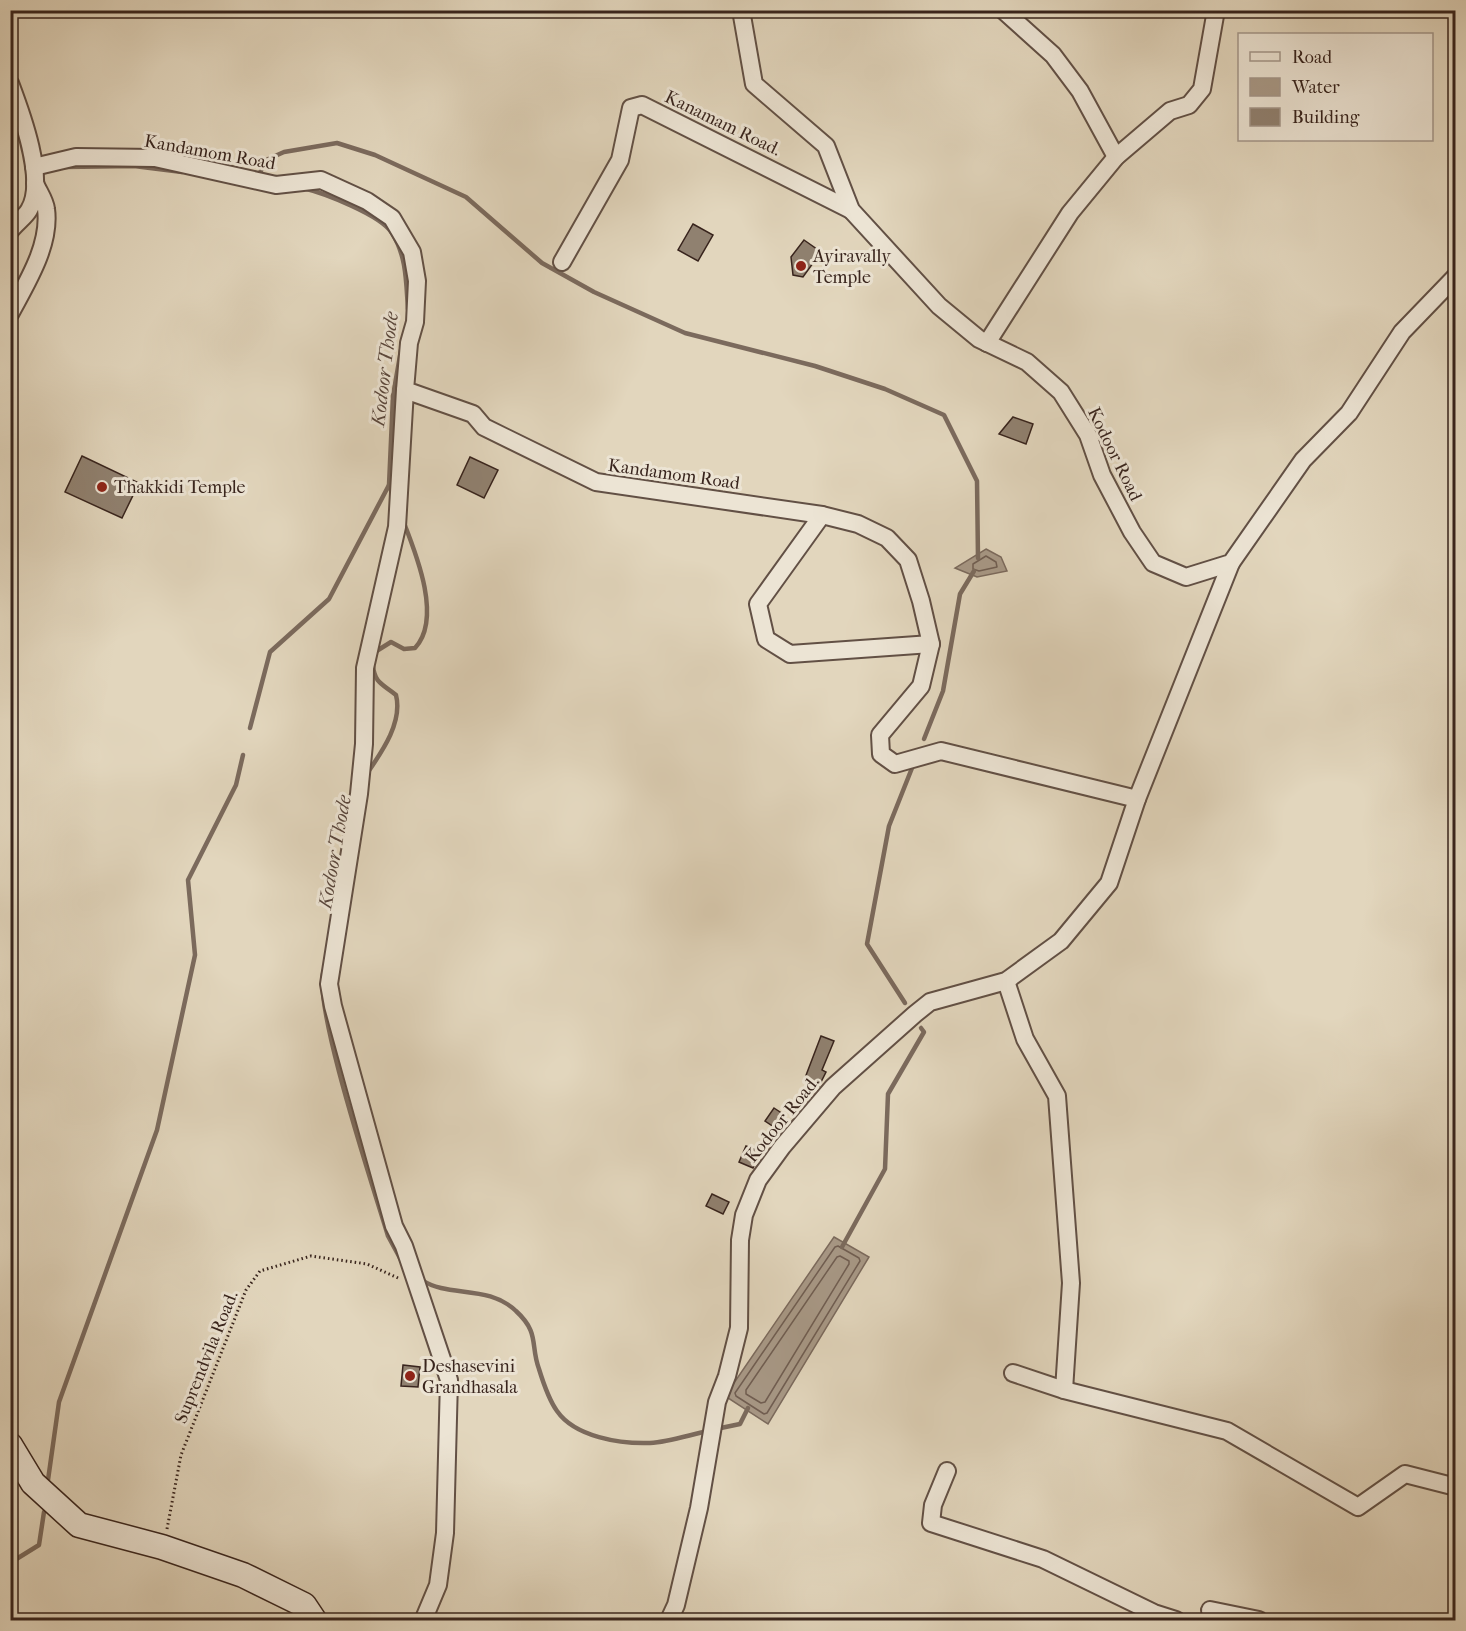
<svg xmlns="http://www.w3.org/2000/svg" width="1466" height="1631" viewBox="0 0 1466 1631" font-family="'IM FELL French Canon',serif">
	<style>
		.water { fill: #a89987; stroke: #7b6a5d; stroke-width: 1.5 }
		.lines { fill: none; stroke-linecap: round; stroke-linejoin: round }
		.shore { stroke: #705e52; stroke-width: 1.5 }
		.stream { stroke: #7b6a5d; stroke-width: 4.5 }
		.building { fill: #908170; stroke: #38241d; stroke-width: 1.5 }
		.street-casing { stroke: #625045; stroke-width: 20 }
		.secondary-casing { stroke: #38241d; stroke-width: 27 }
		.path { stroke: #38241d; stroke-width: 3; stroke-dasharray: 1.5 3; stroke-linecap: butt }
		.street { stroke: #ece4d4; stroke-width: 16 }
		.secondary { stroke: #ece4d4; stroke-width: 24 }
		.poi-dot { fill: #8f2418; stroke: #ece4d4; stroke-width: 2 }
		.labels { text-anchor: middle; stroke-width: 6; stroke-linejoin: round; paint-order: stroke }
		.street-label { font-size: 18px; fill: #38241d; stroke: #ece4d4 }
		.poi-label { font-size: 18px; fill: #38241d; stroke: #ece4d4; text-anchor: start }
		.water-label { font-size: 20px; font-style: italic; fill: #5a473d; stroke: #ece4d4 }
	</style>
	<rect width="100%" height="100%" fill="#e2d6bd"/>
	<filter id="stains"><feTurbulence type="fractalNoise" baseFrequency=".00333" numOctaves="4"/><feColorMatrix values="0 0 0 0 .2 0 0 0 0 .09 0 0 0 0 .02 0 0 0 .5 -.17"/></filter>
	<radialGradient id="worn" r=".72"><stop offset=".6" stop-color="#630" stop-opacity="0"/><stop offset="1" stop-color="#630" stop-opacity=".3"/></radialGradient>
	<g class="water">
		<polygon points="986,549 1001,557 1007,571 977,577 955,568"/>
		<polygon points="834,1237 869,1257 768,1424 725,1396"/>
	</g>
	<g class="lines">
		<g class="shore">
			<polygon points="986,556 996,562 997,567 979,571 973,569 973,564"/>
			<polygon points="838,1246 859,1258 860,1261 767,1413 764,1414 736,1396 735,1393 835,1247"/>
			<polygon points="840,1256 849,1261 849,1264 765,1402 761,1403 746,1394 746,1390 837,1257"/>
		</g>
		<g class="stream">
			<polyline points="65,167 134,166 182,172"/>
			<polyline points="258,177 266,160 284,152 337,143 375,155 466,197 542,263 594,292 685,333 815,366 885,389 944,415 977,481 978,558"/>
			<path d="M303 188C324 193 381 215 392 233 407 257 406 283 408 309"/>
			<polyline points="393,496 389,485 393,396 401,350"/>
			<path d="M375 652 391 642 404 649 415 648C442 619 417 556 404 523"/>
			<polyline points="250,728 270,652 329,599 389,485"/>
			<polyline points="924,739 943,691 960,594 974,571"/>
			<path d="M366 775C381 753 403 723 396 695 383 684 375 684 373 666"/>
			<path d="M324 970C311 1001 375 1192 388 1236L401 1260"/>
			<polyline points="905,1003 867,944 889,826 912,768"/>
			<polyline points="842,1247 885,1169 888,1094 924,1032 921,1028"/>
			<path d="M422 1280C448 1298 488 1284 516 1311 540 1333 530 1345 539 1369 543 1382 549 1400 557 1411 575 1437 620 1444 650 1443 669 1442 689 1435 708 1431"/>
			<polyline points="716,1429 740,1424 748,1408"/>
			<polyline points="48,1480 59,1402 157,1130 195,955 188,880 236,785 243,755"/>
			<polyline points="10,1563 39,1545 44,1512"/>
		</g>
	</g>
	<g class="building">
		<polygon points="693,224 713,235 698,261 678,250"/>
		<polygon points="804,240 821,252 803,277 793,275 791,257"/>
		<polygon points="1013,417 1033,424 1026,444 999,434"/>
		<polygon points="82,456 139,483 122,518 65,492"/>
		<polygon points="470,457 498,470 484,498 457,485"/>
		<polygon points="821,1036 834,1041 822,1070 826,1072 819,1086 805,1078"/>
		<polygon points="774,1108 786,1116 777,1129 765,1121"/>
		<polygon points="746,1146 760,1151 753,1168 739,1162"/>
		<polygon points="712,1194 729,1202 723,1214 706,1206"/>
		<polygon points="403,1365 420,1367 418,1387 401,1386"/>
	</g>
	<g class="lines">
		<g class="street-casing">
			<g id="street">
				<polyline points="741,10 754,84 826,146 851,210 939,306 979,339 1027,362 1061,392 1088,435 1102,475 1132,532 1153,563 1186,577 1231,563 1303,460 1349,413 1402,332 1456,276"/>
				<polyline points="1003,10 1053,55 1080,91 1116,157"/>
				<path d="M10 83C21 112 47 181 29 210 25 217 16 223 10 231"/>
				<polyline points="34,167 76,157 155,158 276,185 321,180 367,201 392,218 412,252 417,281 415,322 409,343 405,390 473,414 484,427 596,482 822,515 858,524 887,538 908,560 921,601 931,644 921,686 880,735 881,754 895,764 941,751 1137,799"/>
				<polyline points="562,262 620,160 631,108 642,105 851,210"/>
				<path d="M10 314C26 284 51 245 46 209 45 200 38 191 35 183"/>
				<polyline points="987,343 1070,213 1116,157 1170,111 1189,105 1202,89 1216,10"/>
				<polyline points="405,390 397,527 365,668 364,744 359,794 329,984 333,1006 394,1226 404,1246 449,1380 445,1533 438,1585 425,1616 426,1620"/>
				<polyline points="822,515 758,604 766,639 790,654 931,644"/>
				<polyline points="1006,981 1025,1039 1057,1096 1071,1283 1064,1390"/>
				<polyline points="1013,1373 1064,1390 1227,1431 1358,1507 1405,1474 1456,1487"/>
				<polyline points="947,1471 933,1505 931,1523 1043,1559 1154,1613 1176,1620"/>
				<polyline points="1210,1610 1259,1620"/>
				<polyline points="669,1620 676,1605 699,1508 717,1402 727,1376 739,1328 740,1240 744,1215 758,1180 782,1147 833,1087 915,1014 930,1002 1006,981 1061,941 1109,883 1137,799 1231,563"/>
			</g>
		</g>
		<g class="secondary-casing">
			<polyline id="secondary" points="10,1445 33,1483 79,1525 162,1547 243,1575 304,1605 314,1620"/>
		</g>
		<polyline class="path" points="167,1529 181,1455 246,1290 260,1271 311,1256 367,1264 398,1278"/>
		<use href="#street" class="street"/>
		<use href="#secondary" class="secondary"/>
	</g>
	<g class="poi-dot">
		<circle cx="801" cy="266" r="6"/>
		<circle cx="102" cy="487" r="6"/>
		<circle cx="410" cy="1376" r="6"/>
	</g>
	<g class="labels">
		<g class="street-label">
			<text transform="translate(723 123) rotate(26)" y="6">Kanamam Road.</text>
			<text transform="translate(210 152) rotate(10)" y="6">Kandamom Road</text>
			<text transform="translate(1115 454) rotate(64)" y="6">Kodoor Road</text>
			<text transform="translate(674 474) rotate(8)" y="6">Kandamom Road</text>
			<text transform="translate(782 1119) rotate(-51)" y="6">Kodoor Road.</text>
			<text transform="translate(206 1357) rotate(-68)" y="6">Suprendvila Road.</text>
		</g>
		<g class="poi-label">
			<text x="813" y="262">Ayiravally<tspan x="813" dy="21">Temple</tspan></text>
			<text x="114" y="493">Thakkidi Temple</text>
			<text x="422" y="1372">Deshasevini<tspan x="422" dy="21">Grandhasala</tspan></text>
		</g>
		<g class="water-label">
			<text transform="translate(384 369) rotate(-83)" y="7">Kodoor Thode</text>
			<text transform="translate(334 852) rotate(-80)" y="7">Kodoor Thode</text>
		</g>
	</g>
	<rect width="1466" height="1631" fill="none" stroke="#e2d6bd" stroke-width="36"/>
	<rect x="12" y="12" width="1442" height="1607" fill="none" stroke="#38241d" stroke-width="3"/>
	<rect x="18" y="18" width="1430" height="1595" fill="none" stroke="#38241d" stroke-width="1.5"/>
	<rect x="1238" y="33" width="195" height="108" fill="#ece4d4" stroke="#a4978b" stroke-width="1.5"/>
	<rect x="1250" y="52" width="30" height="9" fill="#ece4d4" stroke="#a4978b" stroke-width="1.5"/>
	<text x="1292" y="63" font-size="18" fill="#38241d">Road</text>
	<rect x="1250" y="78" width="30" height="18" fill="#a89987" stroke="#a4978b" stroke-width="1.5"/>
	<text x="1292" y="93" font-size="18" fill="#38241d">Water</text>
	<rect x="1250" y="108" width="30" height="18" fill="#908170" stroke="#a4978b" stroke-width="1.5"/>
	<text x="1292" y="123" font-size="18" fill="#38241d">Building</text>
	<rect width="100%" height="100%" filter="url(#stains)"/>
	<rect width="100%" height="100%" fill="url(#worn)"/>
</svg>
